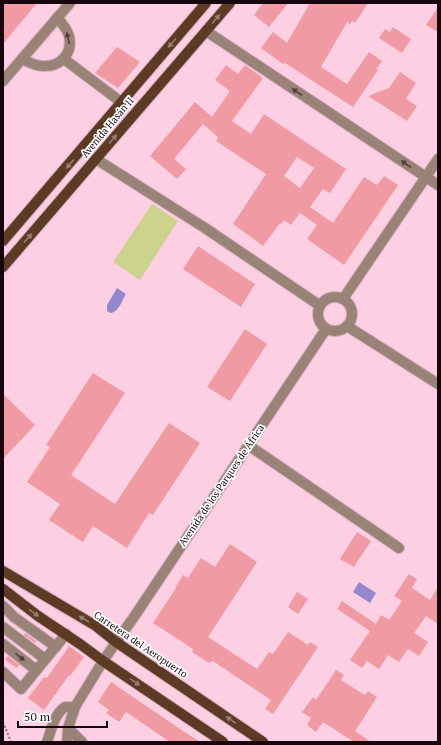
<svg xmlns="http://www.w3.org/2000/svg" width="441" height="745" viewBox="0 0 441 745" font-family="'PT Serif',serif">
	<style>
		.green { fill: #cdd28d }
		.water { fill: #9587ce }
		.building { fill: #f09aa4; fill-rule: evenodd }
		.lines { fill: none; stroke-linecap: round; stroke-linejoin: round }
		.minor-casing { stroke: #d8afc0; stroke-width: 12 }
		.major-casing { stroke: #d8afc0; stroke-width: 12 }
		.path { stroke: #91707e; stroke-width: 2; stroke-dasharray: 2 2; stroke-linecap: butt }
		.minor { stroke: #998377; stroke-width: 10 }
		.major { stroke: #5d3a24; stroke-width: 10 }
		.oneway { fill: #967f71 }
		.oneway2 { fill: #523e3d }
		.labels { text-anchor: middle; stroke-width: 3.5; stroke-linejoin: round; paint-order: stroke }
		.street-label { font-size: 10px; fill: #18060e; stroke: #fff }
	</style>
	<rect width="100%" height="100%" fill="#fdcfe2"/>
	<polygon class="green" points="152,204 178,221 140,280 113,262"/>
	<g class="water">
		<path d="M117 288 126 294C122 301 118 313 110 313L107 311V305Z"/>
		<polygon points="359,582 376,593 370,603 353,592"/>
	</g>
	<g class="building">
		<polygon points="3,3 37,3 3,44"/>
		<polygon points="263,3 288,3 269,27 254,15"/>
		<polygon points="310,3 368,3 355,23 352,21 350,24 347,22 321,67 347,84 369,52 382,61 376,69 378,70 353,107 285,63 283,64 261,48 273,32 287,43"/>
		<polygon points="438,7 438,32 426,25"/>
		<polygon points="393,27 411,39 402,53 379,38 385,29 390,32"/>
		<polygon points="117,47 140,62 118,88 95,73"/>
		<path d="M226 65 238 74 245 65 263 78 232 121 251 134 264 114 346 169 330 193 323 189 310 207 333 223 364 177 377 185 384 176 398 185 344 265 307 239 317 225 300 213 291 225 284 220 281 224 280 223 263 246 233 224 266 174 216 141 218 137 203 124 174 159 186 169 177 179 150 156 195 102 212 117 230 91 215 80ZM297 157 314 168 300 188 284 176Z"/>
		<polygon points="400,72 416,83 406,99 417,106 407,121 368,96 389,88"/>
		<polygon points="198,246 255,284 241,307 183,269"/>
		<polygon points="245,329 267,344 230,401 207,387"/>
		<polygon points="93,373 125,393 71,475 115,504 169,423 200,443 153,515 149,513 127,548 93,526 83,542 49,520 60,504 27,482 50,447 46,445"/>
		<polygon points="3,394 35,425 3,459"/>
		<polygon points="357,532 371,541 354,567 340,559"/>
		<polygon points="230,544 257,562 208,637 257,669 269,652 273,654 288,632 308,645 310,642 318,647 273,714 265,709 271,700 213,661 209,663 192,652 193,649 153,623 176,588 175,588 183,575 188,578 201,558 215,567"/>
		<polygon points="409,574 417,579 412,588 430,600 438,587 438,624 426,616 414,633 428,642 419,656 408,649 399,662 388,655 379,669 367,661 362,668 350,660 370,631 337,609 342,601 376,624 381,615 389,620 402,601 394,596"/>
		<polygon points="297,592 308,599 298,614 288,607"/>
		<polygon points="25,633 36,641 35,643 24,635"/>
		<polygon points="69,646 84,657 70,676 69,675 44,710 28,698 44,677 47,678"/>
		<polygon points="8,656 19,665 17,668 5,660"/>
		<polygon points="336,670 344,675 341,680 365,695 368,691 377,697 355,731 371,742 354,742 323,722 316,732 307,725 311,718 302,712 313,697 316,700"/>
		<polygon points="111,682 183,731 200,742 170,742 126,712 119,722 106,713 109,710 98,702"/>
	</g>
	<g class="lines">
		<g class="minor-casing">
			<g id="minor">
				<polyline points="206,31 438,185"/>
				<path d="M22 59C29 62 35 66 43 66 60 67 73 54 69 36 67 29 62 23 57 18"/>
				<polyline points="64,59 121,102"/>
				<polyline points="3,81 70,3"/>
				<polyline points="96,159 205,228 319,305"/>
				<circle cx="335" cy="314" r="17"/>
				<polyline points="343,299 438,159"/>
				<polyline points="347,326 438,384"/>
				<polyline points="248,445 399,548"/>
				<polyline points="3,606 14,617 56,647"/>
				<polyline points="3,627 45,659"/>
				<polyline points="3,644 36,670"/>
				<polyline points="3,672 21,689 66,634"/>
				<polyline points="68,728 82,742"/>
				<path d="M47 742C51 731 54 714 65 707H75"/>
				<polyline points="67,742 68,728 75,707 103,661 136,614 326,329"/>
			</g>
		</g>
		<g class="major-casing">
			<g id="major">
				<polyline points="3,241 206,3"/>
				<polyline points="3,267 230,3"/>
				<polyline points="3,571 96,626 116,642 263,742"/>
				<polyline points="3,589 38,616 80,644 103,661 223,742"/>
			</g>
		</g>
		<polyline class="path" points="3,722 11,742"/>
		<use href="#minor" class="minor"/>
		<use href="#major" class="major"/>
	</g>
	<defs><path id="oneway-solid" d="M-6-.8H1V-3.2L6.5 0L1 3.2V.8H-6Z"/></defs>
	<g class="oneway">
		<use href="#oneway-solid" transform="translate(216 19) rotate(-49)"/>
		<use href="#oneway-solid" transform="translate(172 43) rotate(131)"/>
		<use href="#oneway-solid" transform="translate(113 139) rotate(-50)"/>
		<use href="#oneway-solid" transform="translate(70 164) rotate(131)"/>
		<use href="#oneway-solid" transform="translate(28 238) rotate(-49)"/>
		<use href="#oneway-solid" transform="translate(34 613) rotate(36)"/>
		<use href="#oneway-solid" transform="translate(84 619) rotate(-150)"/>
		<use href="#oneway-solid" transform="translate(135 682) rotate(34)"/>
		<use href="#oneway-solid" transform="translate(231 720) rotate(-146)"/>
	</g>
	<g class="oneway2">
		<use href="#oneway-solid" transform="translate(68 38) rotate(-103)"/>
		<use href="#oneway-solid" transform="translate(297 92) rotate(-146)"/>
		<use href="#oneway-solid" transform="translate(406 164) rotate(-146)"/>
		<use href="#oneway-solid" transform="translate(20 657) rotate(39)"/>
	</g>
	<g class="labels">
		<g class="street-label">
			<text transform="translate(107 127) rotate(-50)" y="4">Avenida Hasán II</text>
			<text transform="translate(221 485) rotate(-56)" y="4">Avenida de los Parques de África</text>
			<text transform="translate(141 644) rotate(34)" y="4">Carretera del Aeropuerto</text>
		</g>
	</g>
	<rect width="441" height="745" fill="none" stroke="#18060e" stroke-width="8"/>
	<path d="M18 721v6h89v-6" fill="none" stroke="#18060e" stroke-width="2"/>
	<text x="24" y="721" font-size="12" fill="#18060e" stroke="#ffffff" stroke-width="3" paint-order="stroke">50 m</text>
</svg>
